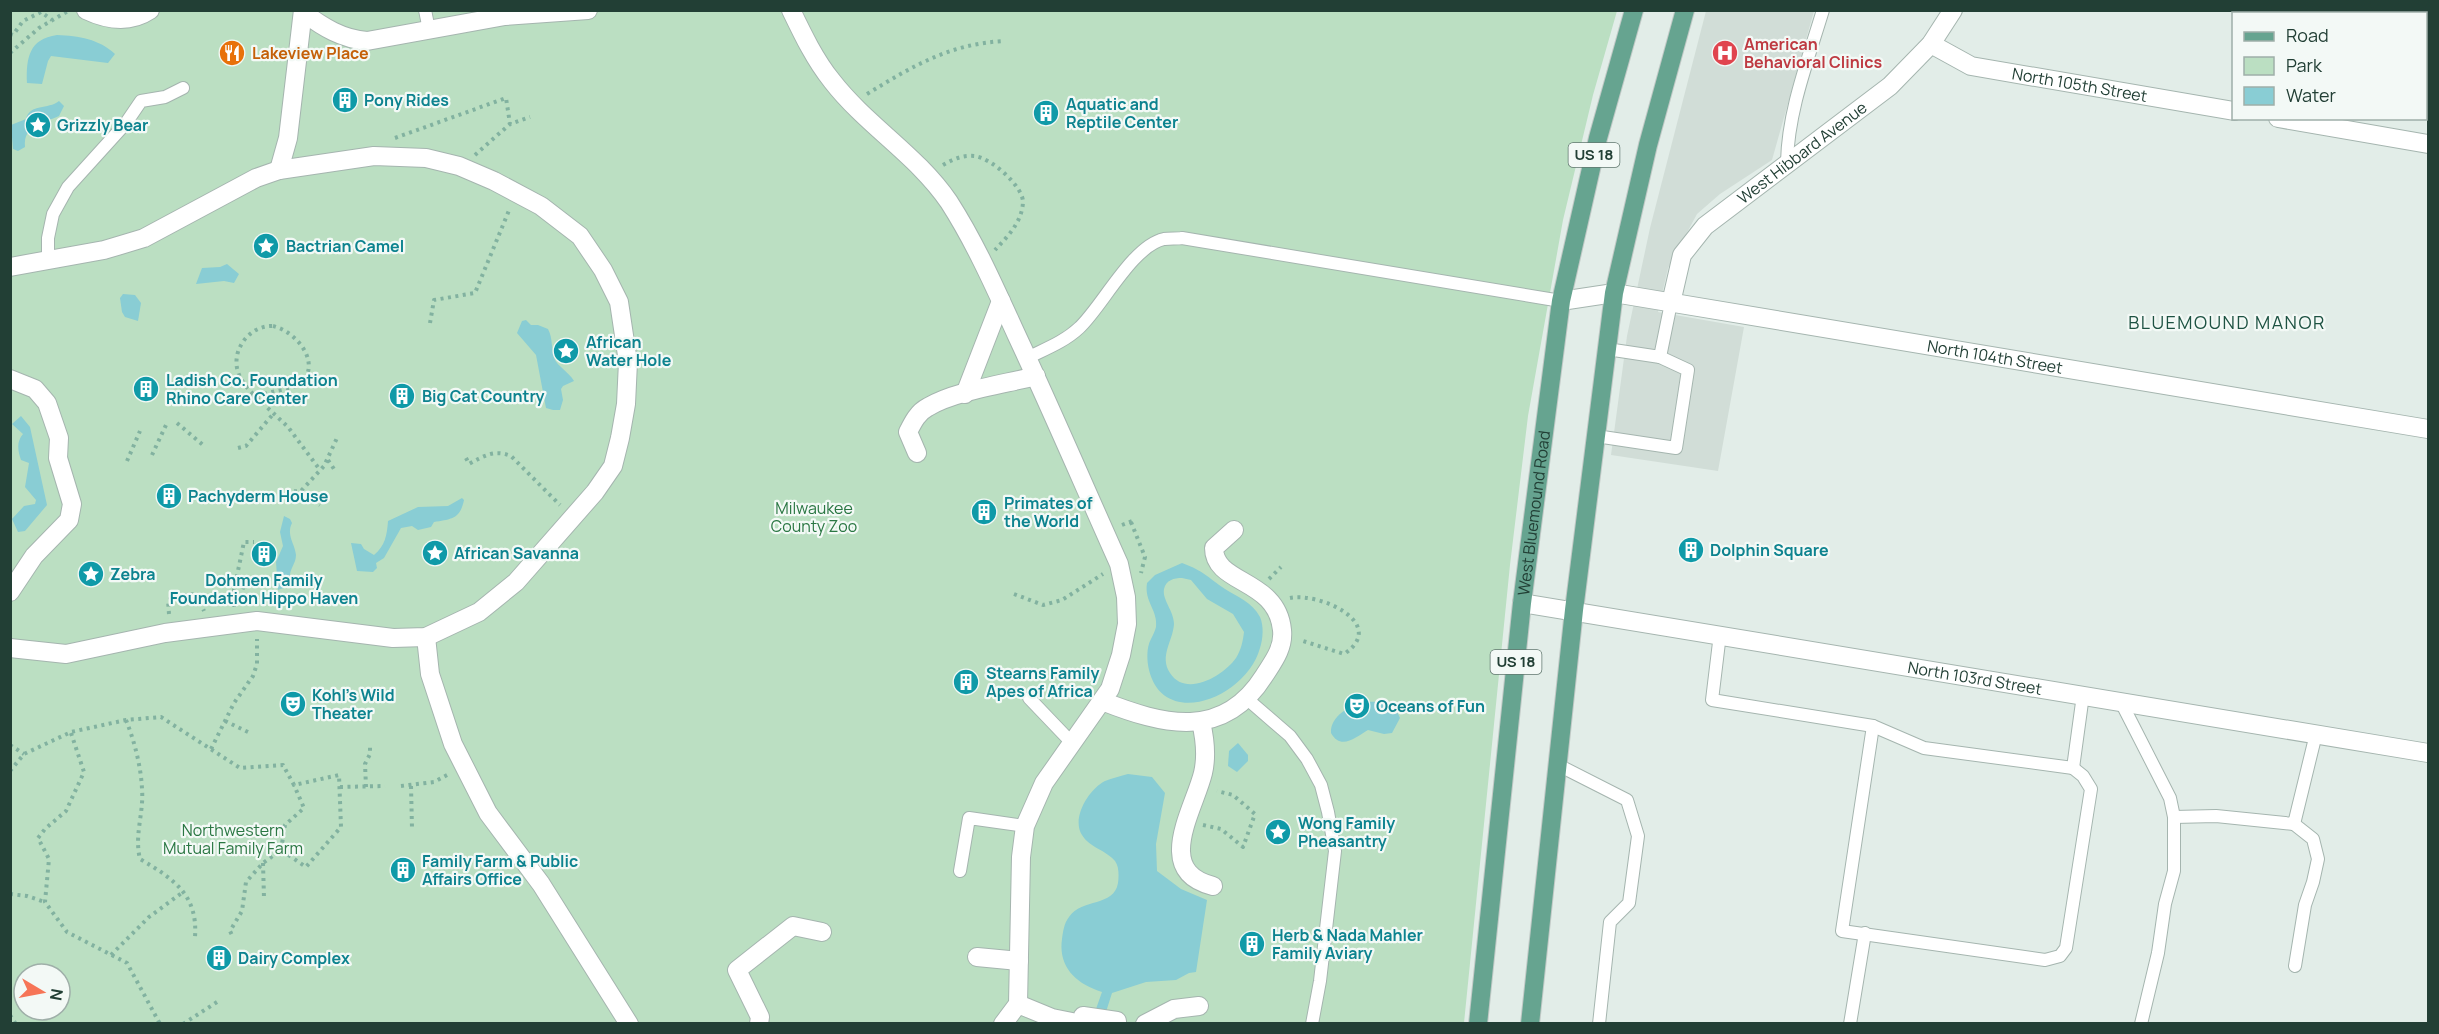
<svg xmlns="http://www.w3.org/2000/svg" width="2439" height="1034" viewBox="0 0 2439 1034" font-family="Manrope,sans-serif">
	<style>
		.built { fill: #d1ddd7 }
		.green { fill: #bbdfc2; fill-rule: evenodd }
		.water { fill: #89cdd4; fill-rule: evenodd }
		.lines { fill: none; stroke-linecap: round; stroke-linejoin: round }
		.lane-casing { stroke: #a5b5af; stroke-width: 14 }
		.street-casing { stroke: #a5b5af; stroke-width: 20 }
		.primary-casing { stroke: #c1c9c6; stroke-width: 20 }
		.path { stroke: #82b2a0; stroke-width: 4; stroke-dasharray: 3 4.5; stroke-linecap: butt }
		.lane { stroke: #fff; stroke-width: 12 }
		.street { stroke: #fff; stroke-width: 18 }
		.primary { stroke: #66a490; stroke-width: 18 }
		.labels { text-anchor: middle; stroke-width: 4.5; stroke-linejoin: round; paint-order: stroke }
		.shield { fill: #f3f9f6; stroke: #61776f; stroke-width: 1.5 }
		.shield-label { font-size: 15px; font-weight: bold; fill: #223f35 }
		.health-label { font-size: 16px; font-weight: bold; fill: #be3a42; stroke: #f3f9f6; text-anchor: start }
		.food-label { font-size: 16px; font-weight: bold; fill: #c56008; stroke: #f3f9f6; text-anchor: start }
		.street-label { font-size: 16px; fill: #223f35; stroke: #f3f9f6 }
		.culture-label { font-size: 16px; font-weight: bold; fill: #0d838f; stroke: #f3f9f6; text-anchor: start }
		.park-label { font-size: 16px; fill: #2a7743; stroke: #f3f9f6 }
		.neighbourhood-label { font-size: 18px; letter-spacing: 1.5px; fill: #1d5242; stroke: #f3f9f6 }
	</style>
	<rect width="100%" height="100%" fill="#e2ede8"/>
	<polygon class="built" points="1706,11 1814,11 1772,160 1720,194 1697,214 1668,268 1658,312 1744,327 1718,471 1611,455 1627,336 1650,228"/>
	<path class="green" d="M11 11H1617L1593 95 1563 220 1528 416 1510 565 1464 1023H11ZM24 974H60V1010H24Z"/>
	<g class="water">
		<path d="M57 35C79 36 99 39 115 54L108 63 51 56 48 61 42 84 27 83C26 58 29 39 57 35Z"/>
		<path d="M59 101 64 106 59 116C44 123 23 124 25 147L18 151 13 149 11 125 26 119C30 103 48 110 59 101Z"/>
		<polygon points="227,264 239,274 234,283 224,281 196,284 202,268 220,267"/>
		<polygon points="123,294 135,295 141,303 138,321 125,317 122,312 120,298"/>
		<path d="M526 320 531 325H538L548 329C553 338 551 348 554 358 558 367 569 372 574 381L563 386 561 389 563 400 560 410H553L546 408 536 355 517 333 522 321Z"/>
		<path d="M21 416 30 427 47 505 25 531 18 532 12 519 24 506 35 504 36 500 25 487 29 463 21 460C18 451 16 442 23 434L12 424Z"/>
		<path d="M462 498 464 500C460 519 452 519 434 522L431 527 418 530 412 526 401 528 384 558 376 563 377 568 373 572 357 571 351 543 361 544 364 549 374 555C385 546 387 535 388 521L418 507 448 506Z"/>
		<path d="M284 516 290 519 292 523C286 535 295 544 296 555 296 564 289 569 290 578L304 580 303 586 294 584 278 590 276 562 283 546 280 532Z"/>
		<path d="M1182 563C1204 571 1207 577 1225 589 1238 597 1252 602 1260 617 1264 626 1263 639 1260 648 1247 697 1164 731 1149 670 1147 661 1146 648 1151 639 1153 635 1155 631 1156 627 1158 610 1144 602 1147 583L1155 575ZM1182 578 1191 580 1207 599 1233 614 1244 632C1243 641 1241 650 1236 658 1223 676 1186 698 1170 673 1159 656 1173 641 1174 624 1174 611 1162 600 1164 589 1166 580 1174 578 1182 578Z"/>
		<path d="M1366 702C1380 701 1395 703 1400 718L1392 733 1384 734 1368 730C1356 737 1341 751 1331 733 1330 716 1351 704 1366 702Z"/>
		<polygon points="1238,743 1248,755 1248,761 1237,772 1228,766 1229,751"/>
		<path d="M1128 774 1152 777 1165 793 1156 844 1157 871 1181 889 1207 900 1196 972 1189 973 1176 980 1146 982 1112 993 1105 1015 1091 1023 1102 992C1076 984 1058 967 1062 939 1063 932 1064 923 1069 917 1082 898 1114 907 1118 883 1119 876 1119 866 1115 861 1106 850 1090 848 1082 835 1071 818 1089 789 1105 781 1112 778 1121 776 1128 774Z"/>
	</g>
	<g class="lines">
		<g class="lane-casing">
			<g id="lane">
				<polyline points="425,10 429,30"/>
				<path d="M1787 162C1788 111 1808 60 1823 10"/>
				<polyline points="48,260 48,238 53,214 68,187 126,123 141,101 165,97 183,88"/>
				<polyline points="1607,349 1660,357 1671,303"/>
				<path d="M1027 358C1045 349 1064 342 1079 328 1102 307 1132 246 1164 239 1170 238 1177 239 1182 238L1561 301"/>
				<polyline points="1596,436 1676,448 1688,370 1660,357"/>
				<polyline points="1720,634 1712,700 1873,726 1924,748 2073,768 2083,695"/>
				<polyline points="1029,698 1072,743"/>
				<polyline points="1246,698 1290,736 1307,759 1321,785 1328,812 1335,851 1320,981 1312,1024"/>
				<polyline points="2121,702 2170,798 2174,817 2174,871 2165,904 2158,953 2141,1024"/>
				<polyline points="1873,726 1842,931 2045,960 2060,956 2066,948 2091,789 2083,776 2073,768"/>
				<polyline points="1558,765 1627,800 1638,836 1629,903 1610,922 1599,1024"/>
				<polyline points="2174,817 2216,816 2294,824 2316,734"/>
				<polyline points="2294,824 2313,839 2318,859 2313,882 2305,905 2295,966"/>
				<polyline points="960,871 969,818 1025,826"/>
				<polyline points="1850,1024 1865,933"/>
			</g>
		</g>
		<g class="street-casing">
			<g id="street">
				<path d="M86 10C107 20 129 24 150 10"/>
				<path d="M791 10C803 35 815 60 832 81 867 126 917 155 949 202 976 244 996 290 1017 336 1052 411 1085 488 1119 564L1126 597 1127 624 1121 655 1110 689 1044 783 1025 826 1021 857 1018 1004 1003 1024"/>
				<path d="M304 13C323 27 342 39 367 41L505 16 588 10"/>
				<path id="s1" d="M1931 44 1971 66 2234 111"/>
				<polyline points="2278,118 2428,144"/>
				<polyline points="279,170 288,138 303,10"/>
				<polyline points="10,267 104,250 144,238 256,178 279,170 374,156 426,158 459,166 494,181 541,206 580,236 603,270 619,302 628,362 626,404 620,438 613,466 595,492 516,582 479,612 426,637 393,638 257,621 165,633 66,654 10,648"/>
				<path id="s2" d="M1561 301 1614 293 2428 429"/>
				<path id="s3" d="M1671 303 1682 255 1705 226 1890 86 1931 44 1953 10"/>
				<polyline points="10,379 35,389 47,403 59,438 58,458 72,504 69,520 34,556 10,592"/>
				<polyline points="965,394 1001,301"/>
				<path d="M917 453 908 432C913 422 918 412 928 407 954 391 1005 384 1036 376"/>
				<path id="s4" d="M1522 603 2428 753"/>
				<polyline points="426,637 430,674 453,744 488,813 541,884 629,1024"/>
				<path d="M1102 701C1163 725 1223 741 1264 676 1273 662 1284 648 1282 630 1277 578 1214 585 1214 548L1234 530"/>
				<path d="M1201 722C1205 739 1207 756 1203 773 1194 810 1153 871 1213 886"/>
				<polyline points="977,957 1019,961"/>
				<polyline points="1018,1004 1052,1018 1082,1024"/>
				<polyline points="759,1024 760,1017 737,970 793,926 822,932"/>
				<polyline points="1082,1024 1083,1016 1117,1021 1117,1024"/>
				<polyline points="1145,1024 1174,1009 1199,1006"/>
			</g>
		</g>
		<g class="primary-casing">
			<g id="primary">
				<path id="s5" d="M1478 1024 1522 603 1561 301 1598 138 1634 10"/>
				<polyline points="1530,1024 1574,610 1614,293 1648,145 1685,10"/>
			</g>
		</g>
		<g class="path">
			<polyline points="10,34 13,35 23,21 41,12 52,20"/>
			<polyline points="10,53 39,28 68,11"/>
			<path d="M867 94C913 66 949 44 1004 41"/>
			<polyline points="395,138 506,98 510,124"/>
			<polyline points="475,155 510,124 530,117"/>
			<path d="M943 165C953 159 963 155 974 156 990 157 1023 186 1023 202 1022 222 1008 236 995 250"/>
			<polyline points="430,323 434,300 475,293 510,208"/>
			<path d="M273 326C298 332 324 366 298 386L255 396C247 388 239 379 237 368 233 346 252 325 273 326Z"/>
			<polyline points="228,402 255,396 288,427 320,470"/>
			<polyline points="177,423 203,445"/>
			<polyline points="238,448 246,446 274,413"/>
			<polyline points="152,455 166,425"/>
			<path d="M466 458 469 464C484 456 494 449 511 456L560 505"/>
			<polyline points="328,460 336,472"/>
			<polyline points="127,461 140,431"/>
			<polyline points="279,492 301,491 324,466 337,438"/>
			<polyline points="301,492 320,505"/>
			<polyline points="1131,522 1145,557 1141,573"/>
			<polyline points="1122,525 1135,520"/>
			<polyline points="1269,579 1281,567"/>
			<polyline points="235,585 248,589"/>
			<polyline points="1014,594 1043,605 1062,600 1103,574"/>
			<path d="M1290 598C1320 592 1389 624 1344 654L1300 640"/>
			<polyline points="234,607 234,590 244,542 254,542"/>
			<polyline points="169,614 168,600 178,596 196,594 204,611"/>
			<path d="M126 720C134 740 141 766 142 789 144 813 134 835 140 859 174 879 198 895 195 937"/>
			<polyline points="225,721 252,734"/>
			<polyline points="71,733 84,772 66,811 45,829 38,838 49,859 45,902 67,932 127,963 160,1024"/>
			<polyline points="10,745 24,754"/>
			<polyline points="211,749 234,703 253,676 257,664 257,639"/>
			<polyline points="10,771 24,754 71,732 126,720 161,717 240,768 283,765 294,785 339,775 341,827 306,867 281,850 263,863 246,882 242,911 230,931 232,935"/>
			<polyline points="401,786 434,782 449,774"/>
			<polyline points="411,786 412,828"/>
			<polyline points="340,787 385,786"/>
			<polyline points="366,787 365,764 370,754 370,747"/>
			<polyline points="1203,825 1221,829 1243,847 1255,814 1233,795 1217,791"/>
			<polyline points="281,850 285,825 304,808 294,785"/>
			<polyline points="263,863 264,898"/>
			<polyline points="10,894 27,896 45,902"/>
			<polyline points="111,955 149,917 183,892"/>
			<polyline points="10,1015 16,1024"/>
			<polyline points="183,1024 217,1002"/>
		</g>
		<use href="#lane" class="lane"/>
		<use href="#street" class="street"/>
		<use href="#primary" class="primary"/>
	</g>
	<defs>
		<g id="restaurant-disc" transform="scale(1.35)"><circle r="9.5" fill="#e8710a" stroke="#f3f9f6"/><path d="M-5-6h1v4h1v-4h1v4h1v-4h1v5L-1.5 .5V6h-2V.5L-5-1ZM5-6V6H3V1.5H1.5Q1.5-4 5-6Z" fill="#fff"/></g>
		<g id="hospital-disc" transform="scale(1.35)"><circle r="9.5" fill="#e0444e" stroke="#f3f9f6"/><path d="M-5-5h3v3.5h4V-5h3V5h-3V1.5h-4V5h-3Z" fill="#fff"/></g>
		<g id="building-disc" transform="scale(1.35)"><circle r="9.5" fill="#0f9aa8" stroke="#f3f9f6"/><path d="M-4-6H4V6H1V3H-1V6H-4ZM-2.5-4.3h1.7v1.8h-1.7ZM.8-4.3h1.7v1.8H.8ZM-2.5-1h1.7V.8h-1.7ZM.8-1h1.7V.8H.8Z" fill="#fff"/></g>
		<g id="sight-disc" transform="scale(1.35)"><circle r="9.5" fill="#0f9aa8" stroke="#f3f9f6"/><path d="M0-6L1.8-2.2L6-1.7L2.9 1.2L3.7 5.4L0 3.3L-3.7 5.4L-2.9 1.2L-6-1.7L-1.8-2.2Z" fill="#fff"/></g>
		<g id="theatre-disc" transform="scale(1.35)"><circle r="9.5" fill="#0f9aa8" stroke="#f3f9f6"/><path d="M-5-5.5Q0-4 5-5.5V0Q5 5 0 6Q-5 5-5 0ZM-3.3-2.5H-1v1.5H-3.3ZM1-2.5H3.3v1.5H1ZM-2.8 1Q0 5.5 2.8 1Z" fill="#fff"/></g>
	</defs>
	<g fill-rule="evenodd">
		<use href="#restaurant-disc" x="232" y="53"/>
		<use href="#hospital-disc" x="1725" y="53"/>
		<use href="#building-disc" x="345" y="100"/>
		<use href="#building-disc" x="1046" y="113"/>
		<use href="#sight-disc" x="38" y="125"/>
		<use href="#sight-disc" x="266" y="246"/>
		<use href="#sight-disc" x="566" y="351"/>
		<use href="#building-disc" x="146" y="389"/>
		<use href="#building-disc" x="402" y="396"/>
		<use href="#building-disc" x="169" y="496"/>
		<use href="#building-disc" x="984" y="512"/>
		<use href="#building-disc" x="1691" y="550"/>
		<use href="#sight-disc" x="435" y="553"/>
		<use href="#building-disc" x="264" y="554"/>
		<use href="#sight-disc" x="91" y="574"/>
		<use href="#building-disc" x="966" y="682"/>
		<use href="#theatre-disc" x="293" y="704"/>
		<use href="#theatre-disc" x="1357" y="706"/>
		<use href="#sight-disc" x="1278" y="832"/>
		<use href="#building-disc" x="403" y="870"/>
		<use href="#building-disc" x="1252" y="944"/>
		<use href="#building-disc" x="219" y="958"/>
	</g>
	<g class="labels">
		<g class="shield">
			<rect x="1568.5" y="143" width="51" height="24" rx="4.5"/>
			<rect x="1490.5" y="650" width="51" height="24" rx="4.5"/>
		</g>
		<g class="shield-label">
			<text x="1594" y="160">US 18</text>
			<text x="1516" y="667">US 18</text>
		</g>
		<g class="health-label">
			<text x="1744" y="50">American<tspan x="1744" dy="18">Behavioral Clinics</tspan></text>
		</g>
		<g class="food-label">
			<text x="252" y="59">Lakeview Place</text>
		</g>
		<g class="street-label">
			<text dy="6" stroke="none"><textPath href="#s1" startOffset="156">North 105th Street</textPath></text>
			<text dy="6" stroke="none"><textPath href="#s3" startOffset="208">West Hibbard Avenue</textPath></text>
			<text dy="6" stroke="none"><textPath href="#s2" startOffset="440">North 104th Street</textPath></text>
			<text dy="6" stroke="none"><textPath href="#s5" startOffset="514">West Bluemound Road</textPath></text>
			<text dy="6" stroke="none"><textPath href="#s4" startOffset="459">North 103rd Street</textPath></text>
		</g>
		<g class="culture-label">
			<text x="364" y="106">Pony Rides</text>
			<text x="1066" y="110">Aquatic and<tspan x="1066" dy="18">Reptile Center</tspan></text>
			<text x="57" y="131">Grizzly Bear</text>
			<text x="286" y="252">Bactrian Camel</text>
			<text x="586" y="348">African<tspan x="586" dy="18">Water Hole</tspan></text>
			<text x="166" y="386">Ladish Co. Foundation<tspan x="166" dy="18">Rhino Care Center</tspan></text>
			<text x="422" y="402">Big Cat Country</text>
			<text x="188" y="502">Pachyderm House</text>
			<text x="1004" y="509">Primates of<tspan x="1004" dy="18">the World</tspan></text>
			<text x="1710" y="556">Dolphin Square</text>
			<text x="454" y="559">African Savanna</text>
			<text x="110" y="580">Zebra</text>
			<text x="264" y="586" text-anchor="middle">Dohmen Family<tspan x="264" dy="18">Foundation Hippo Haven</tspan></text>
			<text x="986" y="679">Stearns Family<tspan x="986" dy="18">Apes of Africa</tspan></text>
			<text x="312" y="701">Kohl's Wild<tspan x="312" dy="18">Theater</tspan></text>
			<text x="1376" y="712">Oceans of Fun</text>
			<text x="1298" y="829">Wong Family<tspan x="1298" dy="18">Pheasantry</tspan></text>
			<text x="422" y="867">Family Farm &amp; Public<tspan x="422" dy="18">Affairs Office</tspan></text>
			<text x="1272" y="941">Herb &amp; Nada Mahler<tspan x="1272" dy="18">Family Aviary</tspan></text>
			<text x="238" y="964">Dairy Complex</text>
		</g>
		<g class="park-label">
			<text x="814" y="514">Milwaukee<tspan x="814" dy="18">County Zoo</tspan></text>
			<text x="233" y="836">Northwestern<tspan x="233" dy="18">Mutual Family Farm</tspan></text>
		</g>
		<g class="neighbourhood-label">
			<text x="2227" y="329">BLUEMOUND MANOR</text>
		</g>
	</g>
	<rect width="2439" height="1034" fill="none" stroke="#223f35" stroke-width="24"/>
	<rect x="2232" y="12" width="195" height="108" fill="#f3f9f6" stroke="#9fafa9" stroke-width="1.5"/>
	<rect x="2244" y="32" width="30" height="9" fill="#66a490" stroke="#9fafa9" stroke-width="1.5"/>
	<text x="2286" y="42" font-size="18" fill="#223f35">Road</text>
	<rect x="2244" y="57" width="30" height="18" fill="#bbdfc2" stroke="#9fafa9" stroke-width="1.5"/>
	<text x="2286" y="72" font-size="18" fill="#223f35">Park</text>
	<rect x="2244" y="87" width="30" height="18" fill="#89cdd4" stroke="#9fafa9" stroke-width="1.5"/>
	<text x="2286" y="102" font-size="18" fill="#223f35">Water</text>
	<g transform="translate(42 992) rotate(100)"><circle r="28" fill="#f3f9f6" stroke="#9fafa9" stroke-width="1.5"/>
	<path d="M0-4.5L10 22L0 15L-10 22Z" fill="#f67557"/>
	<text y="-9" font-size="16" font-weight="bold" text-anchor="middle" fill="#223f35">N</text>
	</g>
</svg>
